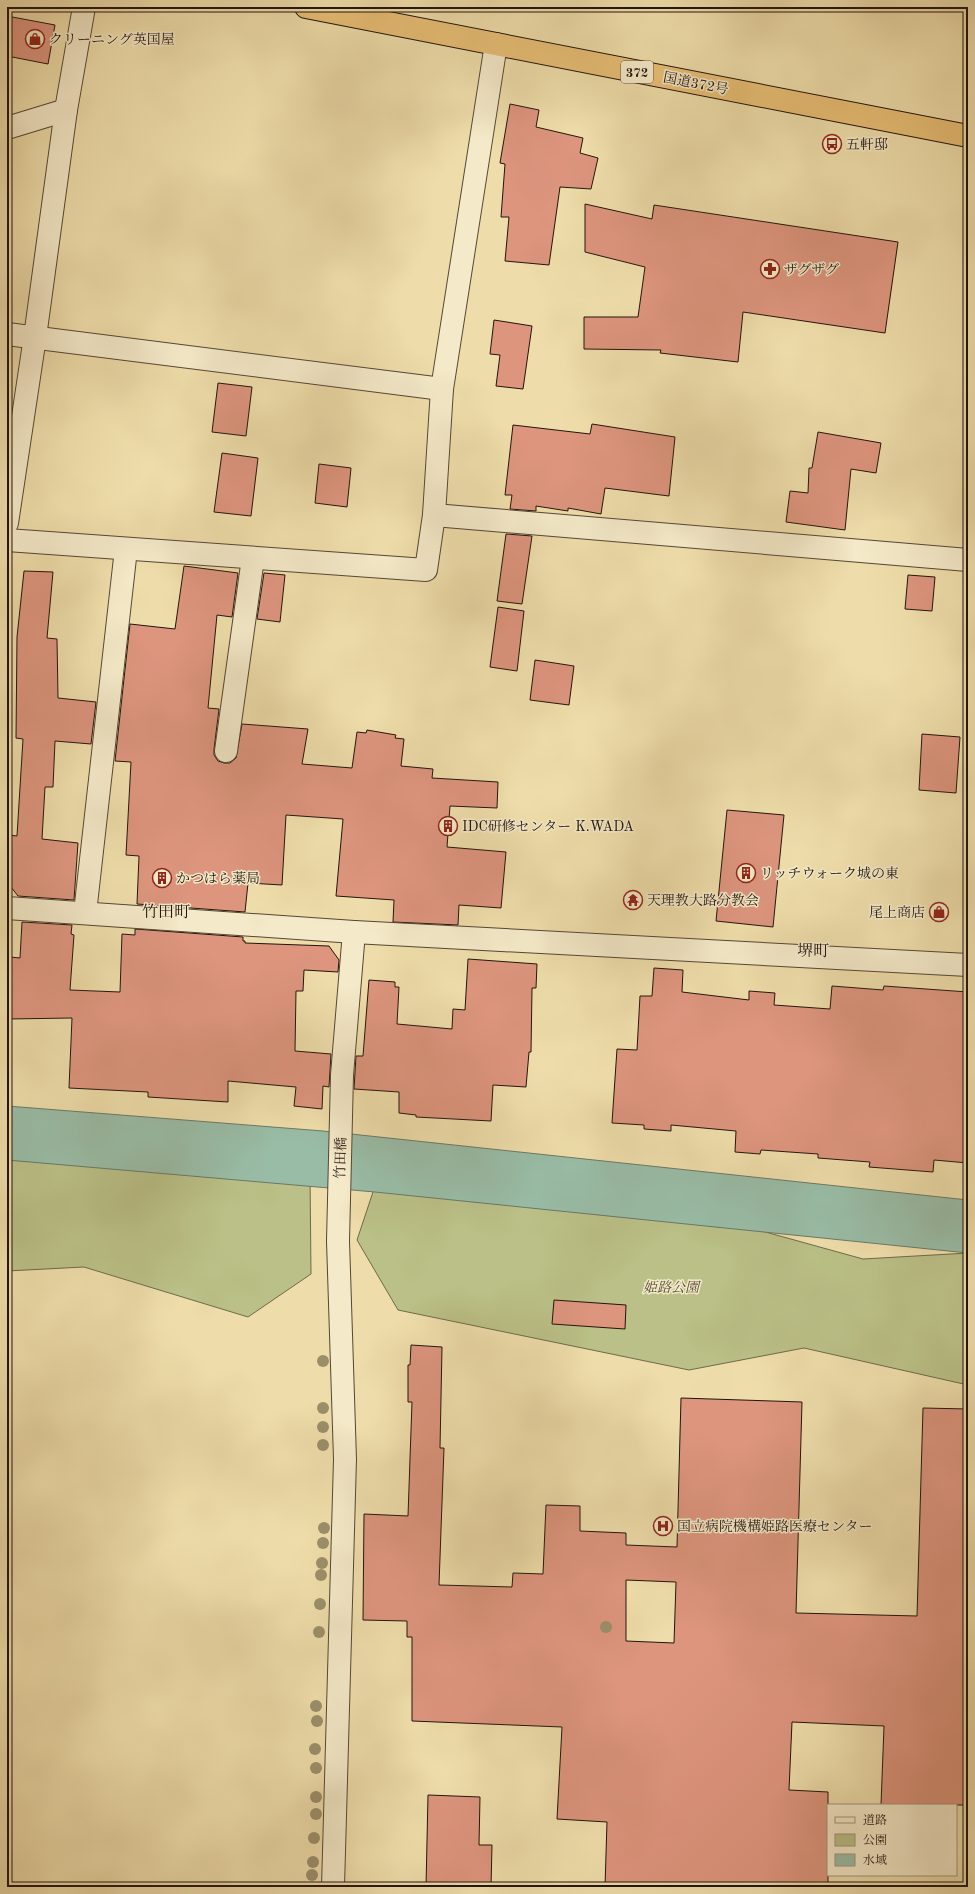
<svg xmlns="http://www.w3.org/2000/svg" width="975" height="1894" viewBox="0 0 975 1894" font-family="'Old Standard TT','Noto Serif JP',serif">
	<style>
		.green { fill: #bac087; stroke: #6e6a4a }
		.water { fill: #99bca6; stroke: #697968 }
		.building { fill: #dd957e; stroke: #22140c; fill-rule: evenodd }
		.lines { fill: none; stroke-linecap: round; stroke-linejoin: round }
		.minor-casing { stroke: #554634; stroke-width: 24 }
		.highway-casing { stroke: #22140c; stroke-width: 24 }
		.minor { stroke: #f4e9c8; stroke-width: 22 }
		.highway { stroke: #e7be75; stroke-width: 22 }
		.tree { fill: #9b8f6b }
		.labels { text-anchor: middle; stroke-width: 3; stroke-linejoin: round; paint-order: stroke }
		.shield { fill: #f4e9c8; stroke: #615444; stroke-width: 1 }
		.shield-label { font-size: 13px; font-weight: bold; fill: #22140c }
		.poi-label { font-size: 14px; fill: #22140c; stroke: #f4e9c8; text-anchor: start }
		.street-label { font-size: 14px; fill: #22140c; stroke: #f4e9c8 }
		.park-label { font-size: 14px; font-style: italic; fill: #575037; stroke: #f4e9c8 }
		.quarter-label { font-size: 16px; fill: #22140c; stroke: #f4e9c8 }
	</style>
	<rect width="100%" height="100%" fill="#eda"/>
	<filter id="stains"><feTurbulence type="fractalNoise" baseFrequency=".005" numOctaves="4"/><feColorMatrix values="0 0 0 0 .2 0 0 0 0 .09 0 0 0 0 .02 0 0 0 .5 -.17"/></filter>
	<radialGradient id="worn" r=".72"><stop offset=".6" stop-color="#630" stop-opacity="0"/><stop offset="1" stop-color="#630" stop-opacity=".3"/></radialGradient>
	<g class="green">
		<polygon points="7,1151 310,1173 311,1274 248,1317 84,1267 7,1271"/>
		<polygon points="378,1177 686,1210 863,1259 968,1253 968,1385 804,1348 689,1370 398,1310 357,1240"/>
	</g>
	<polygon class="water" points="7,1106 323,1131 968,1200 968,1253 375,1192 7,1160"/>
	<g class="building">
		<polygon points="7,16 55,25 48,64 7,56"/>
		<polygon points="510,104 539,110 536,127 583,138 580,153 598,158 591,189 560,187 549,265 505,261 509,217 501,217 505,164 500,163"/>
		<polygon points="585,204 652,219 654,205 898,242 885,333 743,312 738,362 660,353 661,350 584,349 584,317 638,317 645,267 585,252"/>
		<polygon points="494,320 532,326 523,389 496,386 500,355 490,354"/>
		<polygon points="218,383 252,387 246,436 212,432"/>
		<polygon points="592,424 675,437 669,496 605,488 601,514 568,508 568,511 536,506 536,511 510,509 512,495 505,495 513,425 590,434"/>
		<polygon points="818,432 881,443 876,473 851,469 845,530 786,522 790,491 808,493 809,468 812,468"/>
		<polygon points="222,453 258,458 251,516 214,512"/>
		<polygon points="319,464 351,468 347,507 315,503"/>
		<polygon points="506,534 532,536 522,604 497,601"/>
		<polygon points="184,566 238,573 232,617 217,615 208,708 219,709 214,749 214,755 218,761 224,763 230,763 236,758 242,724 308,729 302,764 352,768 357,732 366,733 367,730 396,735 395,738 404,739 401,766 433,769 432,778 498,782 497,808 450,806 447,847 506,852 501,908 459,905 458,925 393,922 394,900 336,896 343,819 286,815 282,885 248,883 245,912 137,904 139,856 126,855 131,762 115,761 130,624 175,629"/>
		<polygon points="24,571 53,572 47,638 57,639 58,698 96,702 91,744 55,741 53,787 45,787 42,839 78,843 74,900 18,896 7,882 9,835 17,836 23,739 16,738 17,637"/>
		<polygon points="264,573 285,575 280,622 257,619"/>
		<polygon points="908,575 935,577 932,611 905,609"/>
		<polygon points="498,607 524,611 517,671 490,667"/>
		<polygon points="535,660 574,666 569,705 530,700"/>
		<polygon points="922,734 960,737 956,793 919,790"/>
		<polygon points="727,810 784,815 773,927 716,921"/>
		<polygon points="22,922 72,925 71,934 74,935 70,990 120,992 122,934 135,935 135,929 243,937 243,941 245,941 245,943 329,946 339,960 338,972 304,970 303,991 296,991 295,1051 331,1054 329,1087 323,1086 322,1109 294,1106 296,1087 228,1081 228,1102 148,1097 148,1092 69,1088 72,1018 8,1019 10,957 20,958"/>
		<polygon points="468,959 537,964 536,988 532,988 531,1052 529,1052 526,1087 493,1085 491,1121 416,1117 416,1115 399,1113 399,1092 354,1089 356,1056 363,1056 369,980 395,982 395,987 399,987 397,1024 452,1029 453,1009 465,1010"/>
		<polygon points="654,968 683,970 682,992 749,1000 749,991 775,993 774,1005 830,1009 832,986 883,990 884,986 968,992 968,1163 934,1160 933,1172 869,1167 870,1162 818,1158 818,1154 761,1150 760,1154 735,1152 736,1131 671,1125 671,1131 644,1129 644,1125 612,1123 617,1049 637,1050 640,996 652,996"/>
		<polygon points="554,1300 626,1305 625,1329 552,1324"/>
		<path d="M411 1345 442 1347 440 1448H444L439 1585 512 1587 513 1573 543 1574 546 1505 580 1506V1531L626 1533V1545L677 1547 681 1398 802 1402 796 1613 917 1616 923 1408 968 1409V1805H881L884 1726 792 1722 789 1790 828 1792V1887H605L607 1822 557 1819 562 1727 412 1721V1637H407V1621L363 1620 364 1514 408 1516 412 1402H408V1365H410ZM626 1580 676 1582 674 1643 626 1641Z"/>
		<polygon points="428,1795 480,1797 479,1845 492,1845 491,1887 426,1887"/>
	</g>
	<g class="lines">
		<g class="minor-casing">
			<g id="minor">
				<polyline points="7,128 66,110"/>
				<polyline points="7,334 442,389"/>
				<polyline points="434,515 968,560"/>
				<polyline points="7,523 35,337 66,110 84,7"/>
				<polyline points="7,540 426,570 434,515 442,389 496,44"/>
				<polyline points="226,751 253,558"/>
				<polyline points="7,908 354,932 968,965"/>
				<polyline points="85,913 126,549"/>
				<polyline points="333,1887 345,1459 338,1241 342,1075 354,932"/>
			</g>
		</g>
		<g class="highway-casing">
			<polyline id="highway" points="306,7 968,136"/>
		</g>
		<use href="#minor" class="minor"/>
		<use href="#highway" class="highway"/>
	</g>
	<g class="tree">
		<circle cx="323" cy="1361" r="6"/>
		<circle cx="323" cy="1408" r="6"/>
		<circle cx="323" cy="1427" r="6"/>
		<circle cx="323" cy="1445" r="6"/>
		<circle cx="324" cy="1528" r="6"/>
		<circle cx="323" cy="1543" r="6"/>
		<circle cx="322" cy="1563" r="6"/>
		<circle cx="321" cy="1575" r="6"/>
		<circle cx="320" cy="1604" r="6"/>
		<circle cx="606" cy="1627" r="6"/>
		<circle cx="319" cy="1632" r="6"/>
		<circle cx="316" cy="1706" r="6"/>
		<circle cx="317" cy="1721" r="6"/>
		<circle cx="315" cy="1749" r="6"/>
		<circle cx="316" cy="1768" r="6"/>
		<circle cx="316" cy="1797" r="6"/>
		<circle cx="316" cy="1814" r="6"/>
		<circle cx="314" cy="1838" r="6"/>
		<circle cx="313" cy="1862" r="6"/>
		<circle cx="312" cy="1875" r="6"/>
	</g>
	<defs>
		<g id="shop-ring" transform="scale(1)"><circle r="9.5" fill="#f4e9c8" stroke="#8f2418" stroke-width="1.5"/><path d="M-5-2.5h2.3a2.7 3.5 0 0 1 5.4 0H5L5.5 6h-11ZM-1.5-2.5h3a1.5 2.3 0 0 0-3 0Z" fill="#8f2418"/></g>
		<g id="bus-ring" transform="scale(1)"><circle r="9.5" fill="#f4e9c8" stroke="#8f2418" stroke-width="1.5"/><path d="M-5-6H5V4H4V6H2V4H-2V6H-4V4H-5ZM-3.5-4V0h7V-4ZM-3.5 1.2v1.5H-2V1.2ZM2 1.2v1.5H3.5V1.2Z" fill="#8f2418"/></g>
		<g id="pharmacy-ring" transform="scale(1)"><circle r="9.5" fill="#f4e9c8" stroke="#8f2418" stroke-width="1.5"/><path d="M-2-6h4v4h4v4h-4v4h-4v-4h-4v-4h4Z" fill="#8f2418"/></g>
		<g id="building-ring" transform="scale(1)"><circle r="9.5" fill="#f4e9c8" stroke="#8f2418" stroke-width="1.5"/><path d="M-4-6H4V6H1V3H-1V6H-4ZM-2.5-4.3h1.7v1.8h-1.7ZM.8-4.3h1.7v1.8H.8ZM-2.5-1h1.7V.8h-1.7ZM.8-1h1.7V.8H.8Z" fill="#8f2418"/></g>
		<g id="temple-ring" transform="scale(1)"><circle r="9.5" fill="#f4e9c8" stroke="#8f2418" stroke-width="1.5"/><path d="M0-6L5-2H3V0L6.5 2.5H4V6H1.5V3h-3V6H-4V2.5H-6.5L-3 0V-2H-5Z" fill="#8f2418"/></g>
		<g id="hospital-ring" transform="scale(1)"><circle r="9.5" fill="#f4e9c8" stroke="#8f2418" stroke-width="1.5"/><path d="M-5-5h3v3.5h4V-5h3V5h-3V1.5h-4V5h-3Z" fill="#8f2418"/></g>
	</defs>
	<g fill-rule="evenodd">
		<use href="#shop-ring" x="35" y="39"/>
		<use href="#bus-ring" x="832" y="144"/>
		<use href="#pharmacy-ring" x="770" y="269"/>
		<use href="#building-ring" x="448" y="826"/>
		<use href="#building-ring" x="746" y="873"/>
		<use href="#building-ring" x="162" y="878"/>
		<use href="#temple-ring" x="633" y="900"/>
		<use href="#shop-ring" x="939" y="912"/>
		<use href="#hospital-ring" x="663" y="1526"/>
	</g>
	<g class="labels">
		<rect class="shield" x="621" y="61" width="32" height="22" rx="3"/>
		<g class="shield-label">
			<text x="637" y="77">372</text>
		</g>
		<g class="poi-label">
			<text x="49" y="44">クリーニング英国屋</text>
			<text x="846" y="149">五軒邸</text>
			<text x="784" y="274">ザグザグ</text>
			<text x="462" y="831">IDC研修センター K.WADA</text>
			<text x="760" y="878">リッチウォーク城の東</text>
			<text x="176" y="883">かつはら薬局</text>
			<text x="647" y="905">天理教大路分教会</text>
			<text x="925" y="917" text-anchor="end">尾上商店</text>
			<text x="677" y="1531">国立病院機構姫路医療センター</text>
		</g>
		<g class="street-label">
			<text transform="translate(696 83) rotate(11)" y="5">国道372号</text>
			<text transform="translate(340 1158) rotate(-88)" y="5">竹田橋</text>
		</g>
		<g class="park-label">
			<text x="671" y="1292">姫路公園</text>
		</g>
		<g class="quarter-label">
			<text x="166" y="917">竹田町</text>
			<text x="813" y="956">堺町</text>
		</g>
	</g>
	<rect width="975" height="1894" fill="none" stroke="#eda" stroke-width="24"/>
	<rect x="8" y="8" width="959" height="1878" fill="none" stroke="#22140c" stroke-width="2"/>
	<rect x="12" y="12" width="951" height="1870" fill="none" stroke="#22140c"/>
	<rect x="827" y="1804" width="130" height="72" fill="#f4e9c8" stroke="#a0947d"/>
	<rect x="835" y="1817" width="20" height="6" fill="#f4e9c8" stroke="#a0947d"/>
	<text x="863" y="1824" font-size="12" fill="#22140c">道路</text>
	<rect x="835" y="1834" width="20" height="12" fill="#bac087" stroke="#a0947d"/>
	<text x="863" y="1844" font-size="12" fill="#22140c">公園</text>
	<rect x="835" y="1854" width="20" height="12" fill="#99bca6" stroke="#a0947d"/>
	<text x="863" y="1864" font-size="12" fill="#22140c">水域</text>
	<rect width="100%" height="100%" filter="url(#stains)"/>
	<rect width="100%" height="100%" fill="url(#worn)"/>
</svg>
